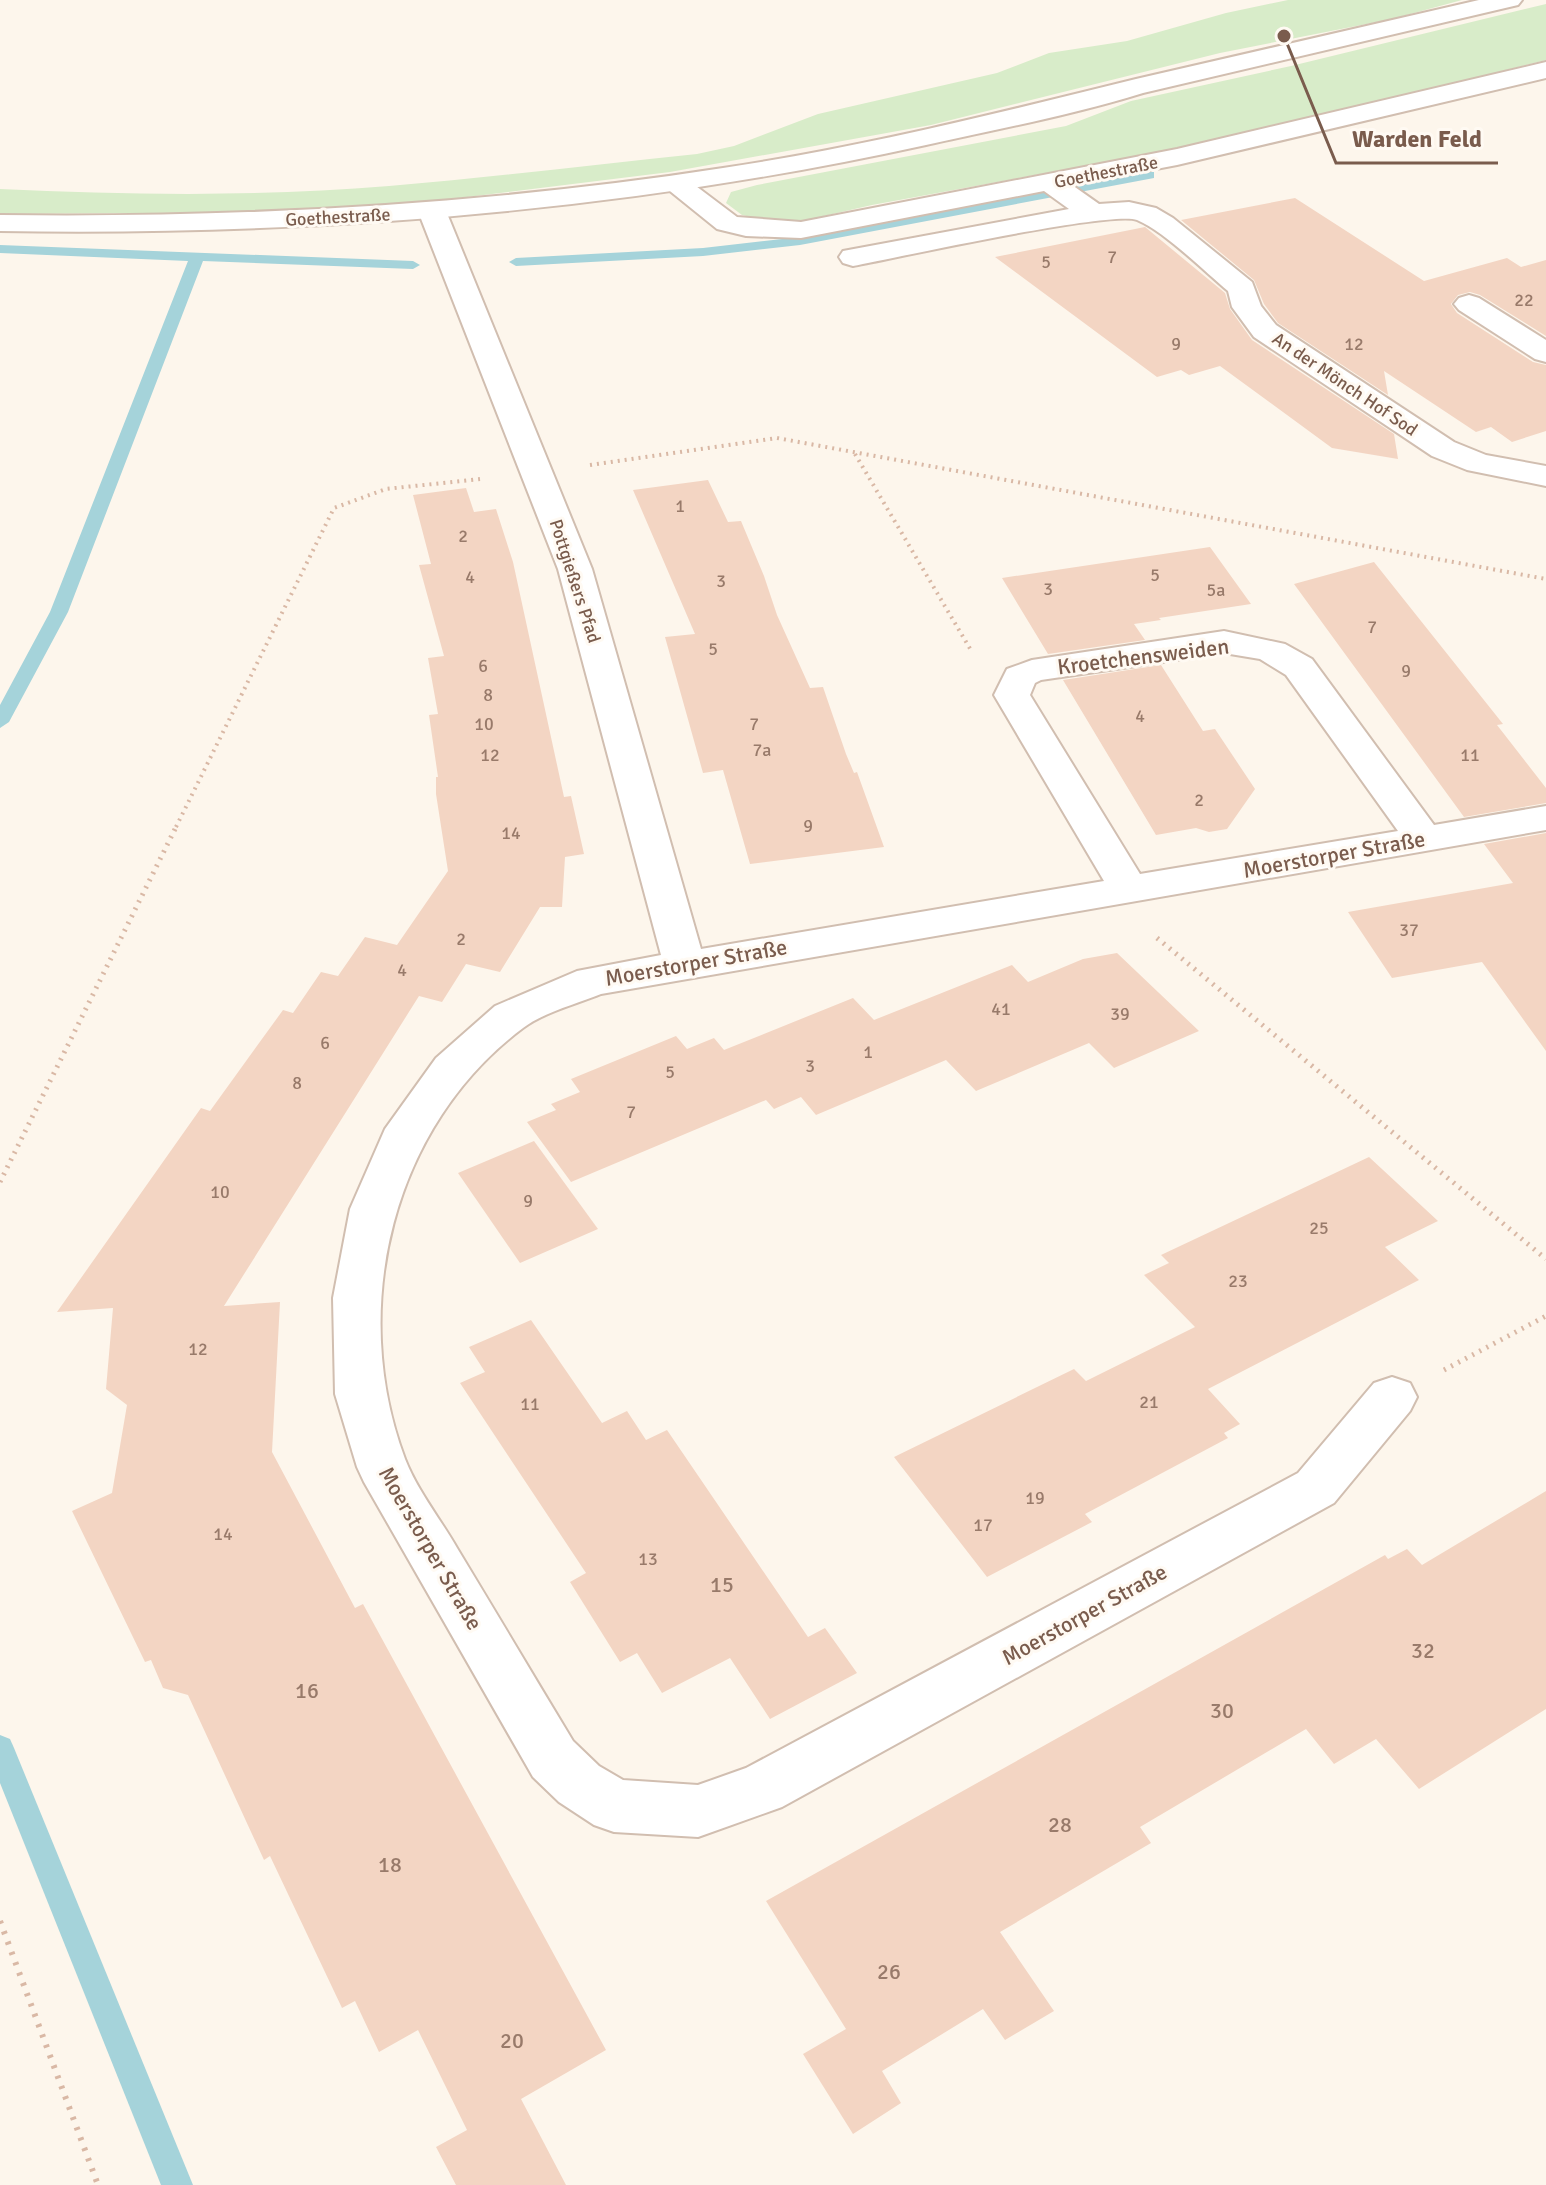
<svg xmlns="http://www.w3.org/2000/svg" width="1546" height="2185" viewBox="0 0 1546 2185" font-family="Signika,sans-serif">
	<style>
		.green { fill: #d8ecc9 }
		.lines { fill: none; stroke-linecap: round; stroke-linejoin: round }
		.stream { fill: #a5d3da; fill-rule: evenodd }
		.building { fill: #f3d5c3 }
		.minor-casing { stroke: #d1beb0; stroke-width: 4 }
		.tertiary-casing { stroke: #d1beb0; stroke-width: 4 }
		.path-far2 { stroke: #d9b8a5; stroke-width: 4; stroke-dasharray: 2 5; stroke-linecap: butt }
		.path-far1 { stroke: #d9b8a5; stroke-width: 5; stroke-dasharray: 2 6; stroke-linecap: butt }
		.path { stroke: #d9b8a5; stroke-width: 6; stroke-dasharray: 3 8; stroke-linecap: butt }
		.minor { fill: #fff; fill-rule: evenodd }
		.tertiary { fill: #fff; fill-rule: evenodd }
		.labels { text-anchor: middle; stroke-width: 6; stroke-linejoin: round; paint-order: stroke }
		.far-street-label { font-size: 18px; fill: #7a5c4d; stroke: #fffaf3 }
		.number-label { font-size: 18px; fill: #987a6a }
		.street-label { font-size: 22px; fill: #7a5c4d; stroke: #fffaf3 }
		.near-number-label { font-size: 22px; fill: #987a6a }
		.leader { fill: none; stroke: #7a5c4d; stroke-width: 3 }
		.callout-dot { fill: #7a5c4d; stroke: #fffaf3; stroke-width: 3 }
		.callout-label { font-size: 24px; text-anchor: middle; font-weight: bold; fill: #7a5c4d; stroke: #fffaf3; stroke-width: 6; stroke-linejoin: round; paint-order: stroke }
	</style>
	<rect width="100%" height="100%" fill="#fdf6ec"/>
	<g class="green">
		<path d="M1288 0H1462L1392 19 1220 53 931 125 670 172 427 202 276 212 0 214V189C129 195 259 197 389 186 492 177 594 165 697 154L734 146 818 114 997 73 1049 53 1127 41 1226 13Z"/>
		<polygon points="1546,4 1546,60 1231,139 872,205 802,221 764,220 742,215 726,203 731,192 757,185 1066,126 1131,101 1291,66"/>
	</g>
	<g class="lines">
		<g class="stream">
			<polygon points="1149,171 1154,172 1154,178 800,245 703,256 516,266 509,262 516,258 703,248 800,237"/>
			<polygon points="0,245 413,261 420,265 413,269 203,261 68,612 9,722 0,728 0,705 50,612 188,261 0,253"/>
			<polygon points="0,1735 10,1739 14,1748 193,2185 161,2185 0,1783"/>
		</g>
	</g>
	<g class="building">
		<polygon points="1295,198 1424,281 1507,258 1521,267 1546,260 1546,336 1480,295 1470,292 1458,295 1451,304 1457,313 1533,362 1546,365 1546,431 1512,442 1491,427 1476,432 1384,371 1388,395 1278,323 1264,304 1254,280 1181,220"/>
		<polygon points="1145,227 1225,293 1230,309 1252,340 1394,434 1398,459 1332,448 1220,366 1189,375 1181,370 1157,377 995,257"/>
		<polygon points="708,480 728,522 741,521 764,576 777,615 810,688 823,687 846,754 854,773 857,772 884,847 750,864 723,770 703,773 665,637 695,634 633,490"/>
		<polygon points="466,488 474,512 496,509 513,562 564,797 571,796 584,854 565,857 562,907 540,907 500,972 466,964 442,1002 419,996 224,1306 280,1302 272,1452 355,1608 363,1604 606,2050 521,2099 566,2185 456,2185 436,2147 467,2130 418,2030 379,2052 355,2001 342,2008 270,1856 264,1860 188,1695 163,1688 151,1660 145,1662 72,1511 112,1493 127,1405 106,1389 113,1308 57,1312 201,1108 210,1111 283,1010 293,1013 321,972 338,976 365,937 397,945 448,871 436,794 436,777 438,777 429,715 438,714 428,658 444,656 419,565 431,564 413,495"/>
		<polygon points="1210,547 1251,604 1159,618 1161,620 1134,624 1145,640 1048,654 1002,578"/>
		<polygon points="1374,562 1503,724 1497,725 1546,788 1546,803 1464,817 1294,584"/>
		<polygon points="1161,665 1203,731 1215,729 1255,789 1227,829 1209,832 1196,828 1156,835 1063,680"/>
		<polygon points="1546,833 1546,1051 1482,962 1392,978 1348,912 1513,883 1484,844"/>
		<polygon points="1117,953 1199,1031 1114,1068 1089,1043 976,1091 946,1060 816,1115 801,1097 774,1109 766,1100 571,1182 527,1122 556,1110 551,1104 580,1092 571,1079 676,1036 687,1049 714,1038 724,1050 853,998 874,1020 1012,965 1028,982 1083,959"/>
		<polygon points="534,1141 598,1229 520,1263 458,1173"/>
		<polygon points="1369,1157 1438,1221 1385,1247 1419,1280 1208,1389 1240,1424 1224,1433 1228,1438 1085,1514 1092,1522 987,1577 894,1457 1074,1369 1086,1381 1195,1327 1144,1275 1169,1263 1161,1255"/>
		<polygon points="531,1320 602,1423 627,1411 646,1440 667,1430 808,1637 825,1628 857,1673 770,1719 730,1658 662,1693 637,1653 620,1662 570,1582 586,1573 460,1383 485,1372 469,1347"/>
		<polygon points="1546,1491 1546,1709 1419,1789 1376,1739 1334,1764 1306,1729 1140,1827 1151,1843 1000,1932 1054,2011 1005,2040 983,2009 882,2071 901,2103 853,2134 803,2054 846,2029 766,1901 1385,1555 1388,1559 1407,1549 1422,1565"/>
	</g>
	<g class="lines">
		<g class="minor-casing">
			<g id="minor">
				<path d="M1546 62V78L1177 165 1072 185 1099 204 1129 202 1156 208 1173 218 1252 282 1261 306 1276 325 1454 442 1486 455 1546 466V486L1467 470 1432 456 1254 337 1232 307 1228 291C1204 271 1164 231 1137 220 1112 210 895 258 853 266L843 263 839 257 843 251 1069 209 1044 191 801 238 746 236 717 229 660 183 664 177H684L737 217 801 222 1177 149Z"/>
				<path d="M432 203 442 205 446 211 592 569 701 949 1104 881 994 695 1007 669 1032 660 1224 631 1285 644 1312 659 1434 825 1546 806V830L601 994C577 1004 544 1012 523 1028 392 1126 348 1308 405 1459 417 1490 441 1520 457 1548 496 1612 534 1677 573 1741L599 1766 623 1780 698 1785 746 1768 1298 1473 1374 1383 1392 1377 1410 1383 1417 1397 1410 1411 1334 1503 782 1807 698 1837 614 1832 594 1825 559 1802 533 1777 364 1482 357 1467 335 1394 333 1298 350 1209 385 1129 436 1058 495 1006 577 971 661 955 558 569 418 211 422 205ZM1224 653 1260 659 1286 675 1398 831 1140 874 1030 695 1035 683 1041 680Z"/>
				<polygon points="1469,295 1479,298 1546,340 1546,362 1535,359 1459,310 1454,304 1459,298"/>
			</g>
		</g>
		<g class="tertiary-casing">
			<path id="tertiary" d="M1479 0H1522L1518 5 1143 93C1072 115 998 129 926 145 621 212 312 236 0 231V215C242 218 483 205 723 168 862 147 999 113 1136 79Z"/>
		</g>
		<g class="path-far2">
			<polyline points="855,454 972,652"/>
			<polyline points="590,465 777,438 1546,579"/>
			<polyline points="176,827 334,508 386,489 480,479"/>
		</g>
		<g class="path-far1">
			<polyline points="1157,938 1546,1259"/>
			<polyline points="0,1182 177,825"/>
			<polyline points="1444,1370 1546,1316"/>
		</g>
		<polyline class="path" points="0,1921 98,2185"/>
		<use href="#minor" class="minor"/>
		<use href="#tertiary" class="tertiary"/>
	</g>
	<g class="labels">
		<g class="far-street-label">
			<text transform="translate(1106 172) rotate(-11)" y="6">Goethestraße</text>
			<text transform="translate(338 217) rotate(-3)" y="6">Goethestraße</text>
			<text transform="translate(1345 384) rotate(34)" y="6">An der Mönch Hof Sod</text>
			<text transform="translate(575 581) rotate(72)" y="6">Pottgießers Pfad</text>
		</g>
		<g class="number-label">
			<text x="1112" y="263">7</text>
			<text x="1046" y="268">5</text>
			<text x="1524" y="306">22</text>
			<text x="1176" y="350">9</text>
			<text x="1354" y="350">12</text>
			<text x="680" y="512">1</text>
			<text x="463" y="542">2</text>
			<text x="1155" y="581">5</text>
			<text x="470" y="583">4</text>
			<text x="721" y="587">3</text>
			<text x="1048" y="595">3</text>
			<text x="1216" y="596">5a</text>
			<text x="1372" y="633">7</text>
			<text x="713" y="655">5</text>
			<text x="483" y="672">6</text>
			<text x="1406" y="677">9</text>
			<text x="488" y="701">8</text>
			<text x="1140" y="722">4</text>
			<text x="484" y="730">10</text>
			<text x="754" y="730">7</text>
			<text x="762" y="756">7a</text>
			<text x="490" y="761">12</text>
			<text x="1470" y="761">11</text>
			<text x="1199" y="806">2</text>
			<text x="808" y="832">9</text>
			<text x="511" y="839">14</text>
			<text x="1409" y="936">37</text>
			<text x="461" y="945">2</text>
			<text x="402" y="976">4</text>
			<text x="1001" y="1015">41</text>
			<text x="1120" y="1020">39</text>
			<text x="325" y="1049">6</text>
			<text x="868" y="1058">1</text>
			<text x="810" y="1072">3</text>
			<text x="670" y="1078">5</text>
			<text x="297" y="1089">8</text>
			<text x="631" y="1118">7</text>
			<text x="220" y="1198">10</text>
			<text x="528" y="1207">9</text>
			<text x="1319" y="1234">25</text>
			<text x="1238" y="1287">23</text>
			<text x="198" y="1355">12</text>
			<text x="1149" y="1408">21</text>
			<text x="530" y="1410">11</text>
			<text x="1035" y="1504">19</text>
			<text x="983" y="1531">17</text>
			<text x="223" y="1540">14</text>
			<text x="648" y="1565">13</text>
		</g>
		<g class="street-label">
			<text transform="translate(1143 656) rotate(-7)" y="8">Kroetchensweiden</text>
			<text transform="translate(1334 854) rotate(-10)" y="8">Moerstorper Straße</text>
			<text transform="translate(696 962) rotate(-10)" y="8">Moerstorper Straße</text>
			<text transform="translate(431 1548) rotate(60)" y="8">Moerstorper Straße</text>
			<text transform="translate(1084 1614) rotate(-29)" y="8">Moerstorper Straße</text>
		</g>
		<g class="near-number-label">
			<text x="722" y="1592">15</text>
			<text x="1423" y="1658">32</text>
			<text x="307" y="1698">16</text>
			<text x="1222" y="1718">30</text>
			<text x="1060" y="1832">28</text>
			<text x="390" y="1872">18</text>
			<text x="889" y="1979">26</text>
			<text x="512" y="2048">20</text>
		</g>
	</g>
	<path class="leader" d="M1284 36L1336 163H1498"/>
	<circle class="callout-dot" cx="1284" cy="36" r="8"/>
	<g class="callout-label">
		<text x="1417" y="147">Warden Feld</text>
	</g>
</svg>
